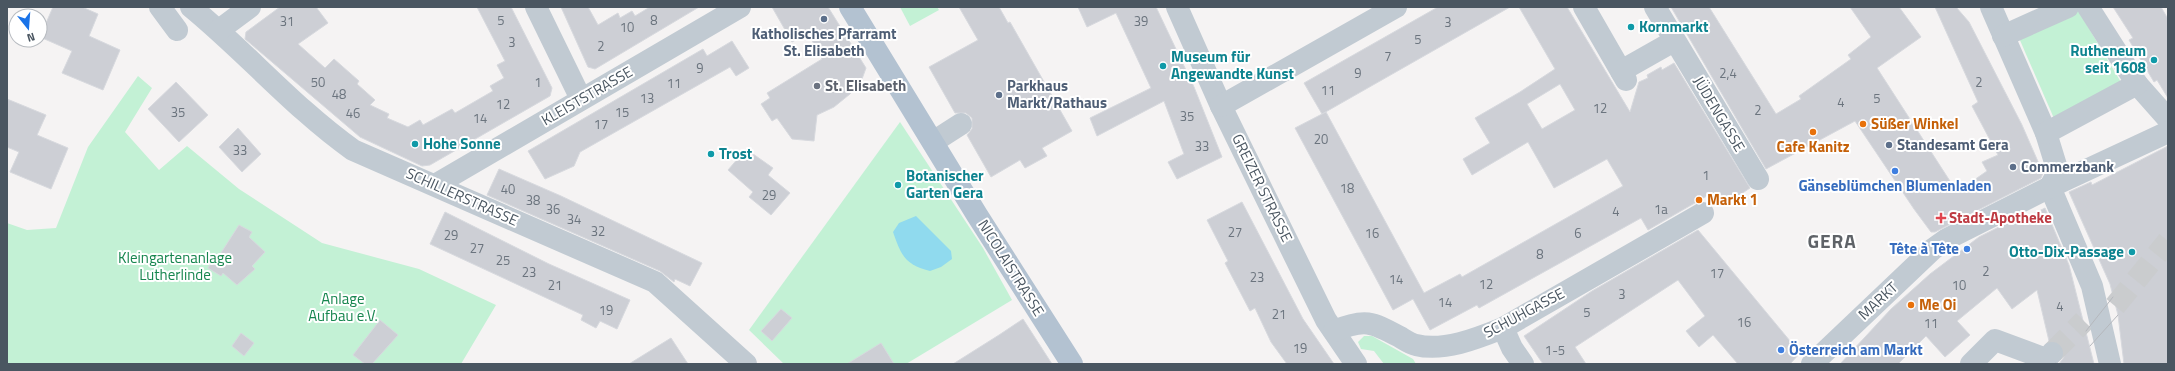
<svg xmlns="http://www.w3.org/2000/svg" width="2175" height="371" viewBox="0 0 2175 371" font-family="'Titillium Web',sans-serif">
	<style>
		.green { fill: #c3f1d5 }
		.water { fill: #90daee }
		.building { fill: #cdcfd5; stroke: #d7d9de; fill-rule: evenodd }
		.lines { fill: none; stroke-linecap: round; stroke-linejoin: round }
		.minor-tunnel { stroke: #caccce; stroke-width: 22; stroke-dasharray: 22 11; stroke-linecap: butt }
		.minor { stroke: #c1cad2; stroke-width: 22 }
		.major { stroke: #b3c2d1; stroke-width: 22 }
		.tram { stroke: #b5b8bd; stroke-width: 1 }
		.service-dot { fill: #5c6f8a; stroke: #fff; stroke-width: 1.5 }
		.culture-dot { fill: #0f9aa8; stroke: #fff; stroke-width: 1.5 }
		.worship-dot { fill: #6b7280; stroke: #fff; stroke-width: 1.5 }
		.food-dot { fill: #e8710a; stroke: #fff; stroke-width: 1.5 }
		.shop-dot { fill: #3f7fe0; stroke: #fff; stroke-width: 1.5 }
		.health-dot { fill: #e0444e; stroke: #fff; stroke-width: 1.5 }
		.labels { text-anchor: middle; stroke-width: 4; stroke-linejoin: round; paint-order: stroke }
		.number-label { font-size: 13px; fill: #6b747e }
		.culture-label { font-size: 15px; font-weight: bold; fill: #0d838f; stroke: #fff; text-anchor: start }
		.service-label { font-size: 15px; font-weight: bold; fill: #4e5e75; stroke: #fff; text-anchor: start }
		.worship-label { font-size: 15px; font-weight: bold; fill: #5b616d; stroke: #fff; text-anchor: start }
		.street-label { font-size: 15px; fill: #4a5661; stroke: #fff }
		.food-label { font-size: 15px; font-weight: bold; fill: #c56008; stroke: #fff; text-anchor: start }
		.shop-label { font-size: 15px; font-weight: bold; fill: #366cbe; stroke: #fff }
		.health-label { font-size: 15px; font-weight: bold; fill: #be3a42; stroke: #fff; text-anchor: start }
		.park-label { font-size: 15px; fill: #17864f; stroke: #fff }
		.district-label { font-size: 19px; font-weight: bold; letter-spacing: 1px; fill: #5f6368; stroke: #fff }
	</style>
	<rect width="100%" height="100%" fill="#f5f3f3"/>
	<g class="green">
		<polygon points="900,7 937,7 939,10 910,26"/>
		<polygon points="2078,10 2125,89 2056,123 2019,38"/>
		<polygon points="138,76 152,88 125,132 159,170 187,146 239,189 322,243 419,269 496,305 461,364 7,364 7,223 27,230 56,228 88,147"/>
		<polygon points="900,122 983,248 1012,300 906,364 784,364 749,330"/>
		<polygon points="1364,336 1372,336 1413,359 1416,364 1384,364 1374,351 1361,349 1358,342"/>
	</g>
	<path class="water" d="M916 216 951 251 952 259 941 267 930 271C905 265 901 255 893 232L899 223Z"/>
	<g class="building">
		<polygon points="53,7 82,7 98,14 89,36 120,50 103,90 62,73 72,51 40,37"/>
		<polygon points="280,7 316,7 328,23 298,44 325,68 334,59 359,81 357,84 375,100 370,105 389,114 387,118 408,127 420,120 423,125 452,109 455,113 493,91 490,86 504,78 497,65 505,61 477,7 511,7 552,88 550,96 430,165 422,166 360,137 245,39 246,32"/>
		<polygon points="561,7 588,7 598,25 618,13 620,18 632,11 635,16 650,7 699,7 595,69 588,67"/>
		<polygon points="772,7 828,7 866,68 862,79 850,94 834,107 817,115 814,141 792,139 777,118 772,121 761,104 770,98 767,93 822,59 808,33 792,42"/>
		<polygon points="959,7 999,7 1008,23 1010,22 1072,131 1042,148 1047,156 1025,168 1020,160 991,177 967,135 972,129 972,118 966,113 955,113 929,67 978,40"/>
		<polygon points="1078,7 1156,7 1194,87 1222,157 1177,179 1168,162 1184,154 1164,101 1097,136 1090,118 1151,88 1116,13 1087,27"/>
		<polygon points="1438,7 1510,7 1322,114 1304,83"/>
		<path d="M1519 7H1567L1630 112 1639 82 1648 78 1647 75 1661 67 1662 70 1674 63 1750 188 1726 204 1717 203 1712 193 1648 230 1641 218 1479 308 1477 305 1430 330 1413 299 1393 310 1295 128 1326 112 1424 293 1460 274 1462 277 1623 186 1607 159 1554 188 1528 142 1472 175 1463 159 1490 143 1475 118 1520 92 1555 69ZM1560 84 1575 110 1542 129 1527 104Z"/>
		<polygon points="1671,7 1709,7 1776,114 1801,99 1799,96 1851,59 1848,55 1871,37 1850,7 1899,7 1921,37 1877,68 1957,192 1987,171 1982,162 1998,155 1972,106 1978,102 1935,7 1956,7 1969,22 2022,125 2043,173 2041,178 1935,232 1931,232 1914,209 1855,121 1766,169"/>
		<polygon points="2113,7 2161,7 2168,19 2168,98 2157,80 2154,82 2129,40 2133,38"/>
		<polygon points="732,41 749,68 736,76 730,67 580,152 574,166 545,179 528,151 703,49 707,56"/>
		<polygon points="176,82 208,115 179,142 148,109"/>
		<polygon points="7,99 46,115 37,135 68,148 51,189 10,172 19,152 7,147"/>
		<polygon points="238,128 261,154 242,172 219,147"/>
		<polygon points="2168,146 2168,364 2124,364 2118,315 2110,284 2069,192 2091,182 2092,185"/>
		<polygon points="746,149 773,168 768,175 790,193 771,215 749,197 753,192 728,170"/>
		<polygon points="499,169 561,196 702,263 690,286 675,279 674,282 660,271 487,195"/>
		<polygon points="1242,202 1303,319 1334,364 1287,364 1271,342 1255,308 1250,311 1225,263 1228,261 1207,220"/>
		<polygon points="2045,208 2069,265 2094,364 2059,364 2064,357 2064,349 2061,344 2049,341 2037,290 2012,309 1997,288 1957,321 1970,335 1945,357 1926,336 1898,364 1840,364 1891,309 1930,274 1979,237 2019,217 2015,223"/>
		<polygon points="445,212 549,264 630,300 617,329 600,321 596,328 581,320 583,315 430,244"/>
		<polygon points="239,225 252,232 249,237 265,252 252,266 255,269 237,285 223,273 221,276 208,268 216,255 219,256"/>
		<polygon points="1698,230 1800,353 1790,364 1738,364 1713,335 1699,347 1686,331 1705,316 1678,280 1575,347 1586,364 1543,364 1524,336 1592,291"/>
		<polygon points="781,309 792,318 772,341 761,331"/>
		<polygon points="1023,319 1052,364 953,364 999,335"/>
		<polygon points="380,320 398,335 372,364 365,364 353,355"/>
		<polygon points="241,333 254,343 244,356 232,346"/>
		<polygon points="671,338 688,364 629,364 658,346"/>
		<polygon points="881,343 894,364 847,364"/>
	</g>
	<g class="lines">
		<g class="minor-tunnel">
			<polyline points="2115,306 2168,241"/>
			<polyline points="2052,353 2084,321"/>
		</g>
		<g class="minor">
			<polyline points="160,7 177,30"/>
			<path d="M191 7C247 53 294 108 353 150L655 282 746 364"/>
			<polyline points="536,7 581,99"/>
			<polyline points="1177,7 1221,106 1326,320 1356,364"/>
			<polyline points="1584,7 1626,80"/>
			<polyline points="1655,7 1758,179"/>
			<polyline points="1991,7 2046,133 2058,172 2050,187"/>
			<polyline points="219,30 250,7"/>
			<polyline points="2003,36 2068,7"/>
			<polyline points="1621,71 1674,41"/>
			<polyline points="2137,84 2168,119"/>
			<polyline points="1221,106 1396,7"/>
			<polyline points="2046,133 2137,84 2088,7"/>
			<polyline points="933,142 961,124"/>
			<polyline points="435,185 740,7"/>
			<polyline points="2050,187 2092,286 2110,364"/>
			<polyline points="1503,328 1512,348 1523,364"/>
			<path d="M1334 331C1365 318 1372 322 1400 337 1405 340 1411 344 1416 345 1444 352 1478 338 1503 328L1703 213"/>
			<polyline points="1812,364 1933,249 1947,239 2050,187 2168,132"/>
			<polyline points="1971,364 1995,340 2046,359 2052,353"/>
		</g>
		<polyline class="major" points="850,7 977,215 1072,364"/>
		<g class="tram">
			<polyline points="2086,331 2113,297"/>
			<polyline points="2090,346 2118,315"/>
			<polyline points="2054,364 2055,363"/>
		</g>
	</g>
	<g class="service-dot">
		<circle cx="824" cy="19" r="4"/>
		<circle cx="999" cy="95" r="4"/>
		<circle cx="1889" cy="145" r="4"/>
		<circle cx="2013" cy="167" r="4"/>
	</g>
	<g class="culture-dot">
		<circle cx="1631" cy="27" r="4"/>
		<circle cx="2154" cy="60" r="4"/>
		<circle cx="1163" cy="66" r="4"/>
		<circle cx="415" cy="144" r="4"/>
		<circle cx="711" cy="154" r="4"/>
		<circle cx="898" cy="185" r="4"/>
		<circle cx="2132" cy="252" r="4"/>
	</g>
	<circle class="worship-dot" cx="817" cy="86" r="4"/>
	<g class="food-dot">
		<circle cx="1863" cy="124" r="4"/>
		<circle cx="1813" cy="132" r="4"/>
		<circle cx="1699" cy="200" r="4"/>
		<circle cx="1911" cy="305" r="4"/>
	</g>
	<g class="shop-dot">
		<circle cx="1895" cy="171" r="4"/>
		<circle cx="1967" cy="249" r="4"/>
		<circle cx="1781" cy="350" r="4"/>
	</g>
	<path class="health-dot" d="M1939 212h4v4h4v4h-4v4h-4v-4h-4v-4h4z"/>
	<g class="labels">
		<g class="number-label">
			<text x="501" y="25">5</text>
			<text x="654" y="25">8</text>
			<text x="287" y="26">31</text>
			<text x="1141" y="26">39</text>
			<text x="1448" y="27">3</text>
			<text x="627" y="32">10</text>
			<text x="1418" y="44">5</text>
			<text x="512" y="47">3</text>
			<text x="601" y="51">2</text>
			<text x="1388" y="61">7</text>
			<text x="700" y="73">9</text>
			<text x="1358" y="78">9</text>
			<text x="1728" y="78">2,4</text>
			<text x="318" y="87">50</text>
			<text x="538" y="87">1</text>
			<text x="1979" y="87">2</text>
			<text x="674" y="88">11</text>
			<text x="1328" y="95">11</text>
			<text x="339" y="99">48</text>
			<text x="647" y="103">13</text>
			<text x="1877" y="103">5</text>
			<text x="1841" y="107">4</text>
			<text x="503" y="109">12</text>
			<text x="1600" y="113">12</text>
			<text x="1758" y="115">2</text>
			<text x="178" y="117">35</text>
			<text x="622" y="117">15</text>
			<text x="353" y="118">46</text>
			<text x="1187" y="121">35</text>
			<text x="480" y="123">14</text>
			<text x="601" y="129">17</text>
			<text x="1321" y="144">20</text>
			<text x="1202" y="151">33</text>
			<text x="240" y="155">33</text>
			<text x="1706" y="180">1</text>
			<text x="1347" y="193">18</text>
			<text x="508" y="194">40</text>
			<text x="769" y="200">29</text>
			<text x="533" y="205">38</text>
			<text x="553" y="214">36</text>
			<text x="1661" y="214">1a</text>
			<text x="1616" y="216">4</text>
			<text x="574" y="224">34</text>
			<text x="598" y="236">32</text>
			<text x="1235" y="237">27</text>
			<text x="1372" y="238">16</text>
			<text x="1578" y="238">6</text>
			<text x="451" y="240">29</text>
			<text x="477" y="253">27</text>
			<text x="1540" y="259">8</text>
			<text x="503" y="265">25</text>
			<text x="1986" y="276">2</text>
			<text x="529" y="277">23</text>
			<text x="1717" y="278">17</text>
			<text x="1257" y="282">23</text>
			<text x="1396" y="284">14</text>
			<text x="1486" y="289">12</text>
			<text x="555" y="290">21</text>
			<text x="1959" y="290">10</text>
			<text x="1622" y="299">3</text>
			<text x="1445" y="307">14</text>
			<text x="2060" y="311">4</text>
			<text x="606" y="315">19</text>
			<text x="1587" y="317">5</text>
			<text x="1279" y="319">21</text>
			<text x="1744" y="327">16</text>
			<text x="1931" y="328">11</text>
			<text x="1300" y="353">19</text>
			<text x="1555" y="355">1-5</text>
		</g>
		<g class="culture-label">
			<text x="1639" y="32">Kornmarkt</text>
			<text x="2146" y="56" text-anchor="end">Rutheneum<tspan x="2146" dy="17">seit 1608</tspan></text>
			<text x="1171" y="62">Museum für<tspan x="1171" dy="17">Angewandte Kunst</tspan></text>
			<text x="423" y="149">Hohe Sonne</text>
			<text x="719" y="159">Trost</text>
			<text x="906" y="181">Botanischer<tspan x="906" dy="17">Garten Gera</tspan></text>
			<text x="2124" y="257" text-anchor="end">Otto-Dix-Passage</text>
		</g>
		<g class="service-label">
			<text x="824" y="39" text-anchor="middle">Katholisches Pfarramt<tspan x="824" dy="17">St. Elisabeth</tspan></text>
			<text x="1007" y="91">Parkhaus<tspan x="1007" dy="17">Markt/Rathaus</tspan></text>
			<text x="1897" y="150">Standesamt Gera</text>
			<text x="2021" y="172">Commerzbank</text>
		</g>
		<g class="worship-label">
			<text x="825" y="91">St. Elisabeth</text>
		</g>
		<g class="street-label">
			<text transform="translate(587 96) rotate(-30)" y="5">KLEISTSTRASSE</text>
			<text transform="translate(1719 114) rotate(59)" y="5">JÜDENGASSE</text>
			<text transform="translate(1262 188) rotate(64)" y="5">GREIZER STRASSE</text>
			<text transform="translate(462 197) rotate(24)" y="5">SCHILLERSTRASSE</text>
			<text transform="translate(1011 268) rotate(58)" y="5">NICOLAISTRASSE</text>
			<text transform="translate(1878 301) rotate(-43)" y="5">MARKT</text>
			<text transform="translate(1524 313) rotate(-28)" y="5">SCHUHGASSE</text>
		</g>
		<g class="food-label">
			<text x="1871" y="129">Süßer Winkel</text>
			<text x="1813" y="152" text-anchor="middle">Cafe Kanitz</text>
			<text x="1707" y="205">Markt 1</text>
			<text x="1919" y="310">Me Oi</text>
		</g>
		<g class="shop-label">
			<text x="1895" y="191">Gänseblümchen Blumenladen</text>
			<text x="1959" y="254" text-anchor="end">Tête à Tête</text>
			<text x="1789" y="355" text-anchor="start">Österreich am Markt</text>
		</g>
		<g class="health-label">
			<text x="1949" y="223">Stadt-Apotheke</text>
		</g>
		<g class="park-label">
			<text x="175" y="263">Kleingartenanlage<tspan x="175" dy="17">Lutherlinde</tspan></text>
			<text x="343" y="304">Anlage<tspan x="343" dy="17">Aufbau e.V.</tspan></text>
		</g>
		<g class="district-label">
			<text x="1832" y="248">GERA</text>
		</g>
	</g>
	<rect width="2175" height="371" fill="none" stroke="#4a5661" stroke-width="16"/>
	<g transform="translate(28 28) rotate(163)"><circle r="19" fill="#ffffff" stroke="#b7bbc0"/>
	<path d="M0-3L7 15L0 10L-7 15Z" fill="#1a73e8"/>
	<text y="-6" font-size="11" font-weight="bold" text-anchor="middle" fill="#4a5661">N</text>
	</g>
</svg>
